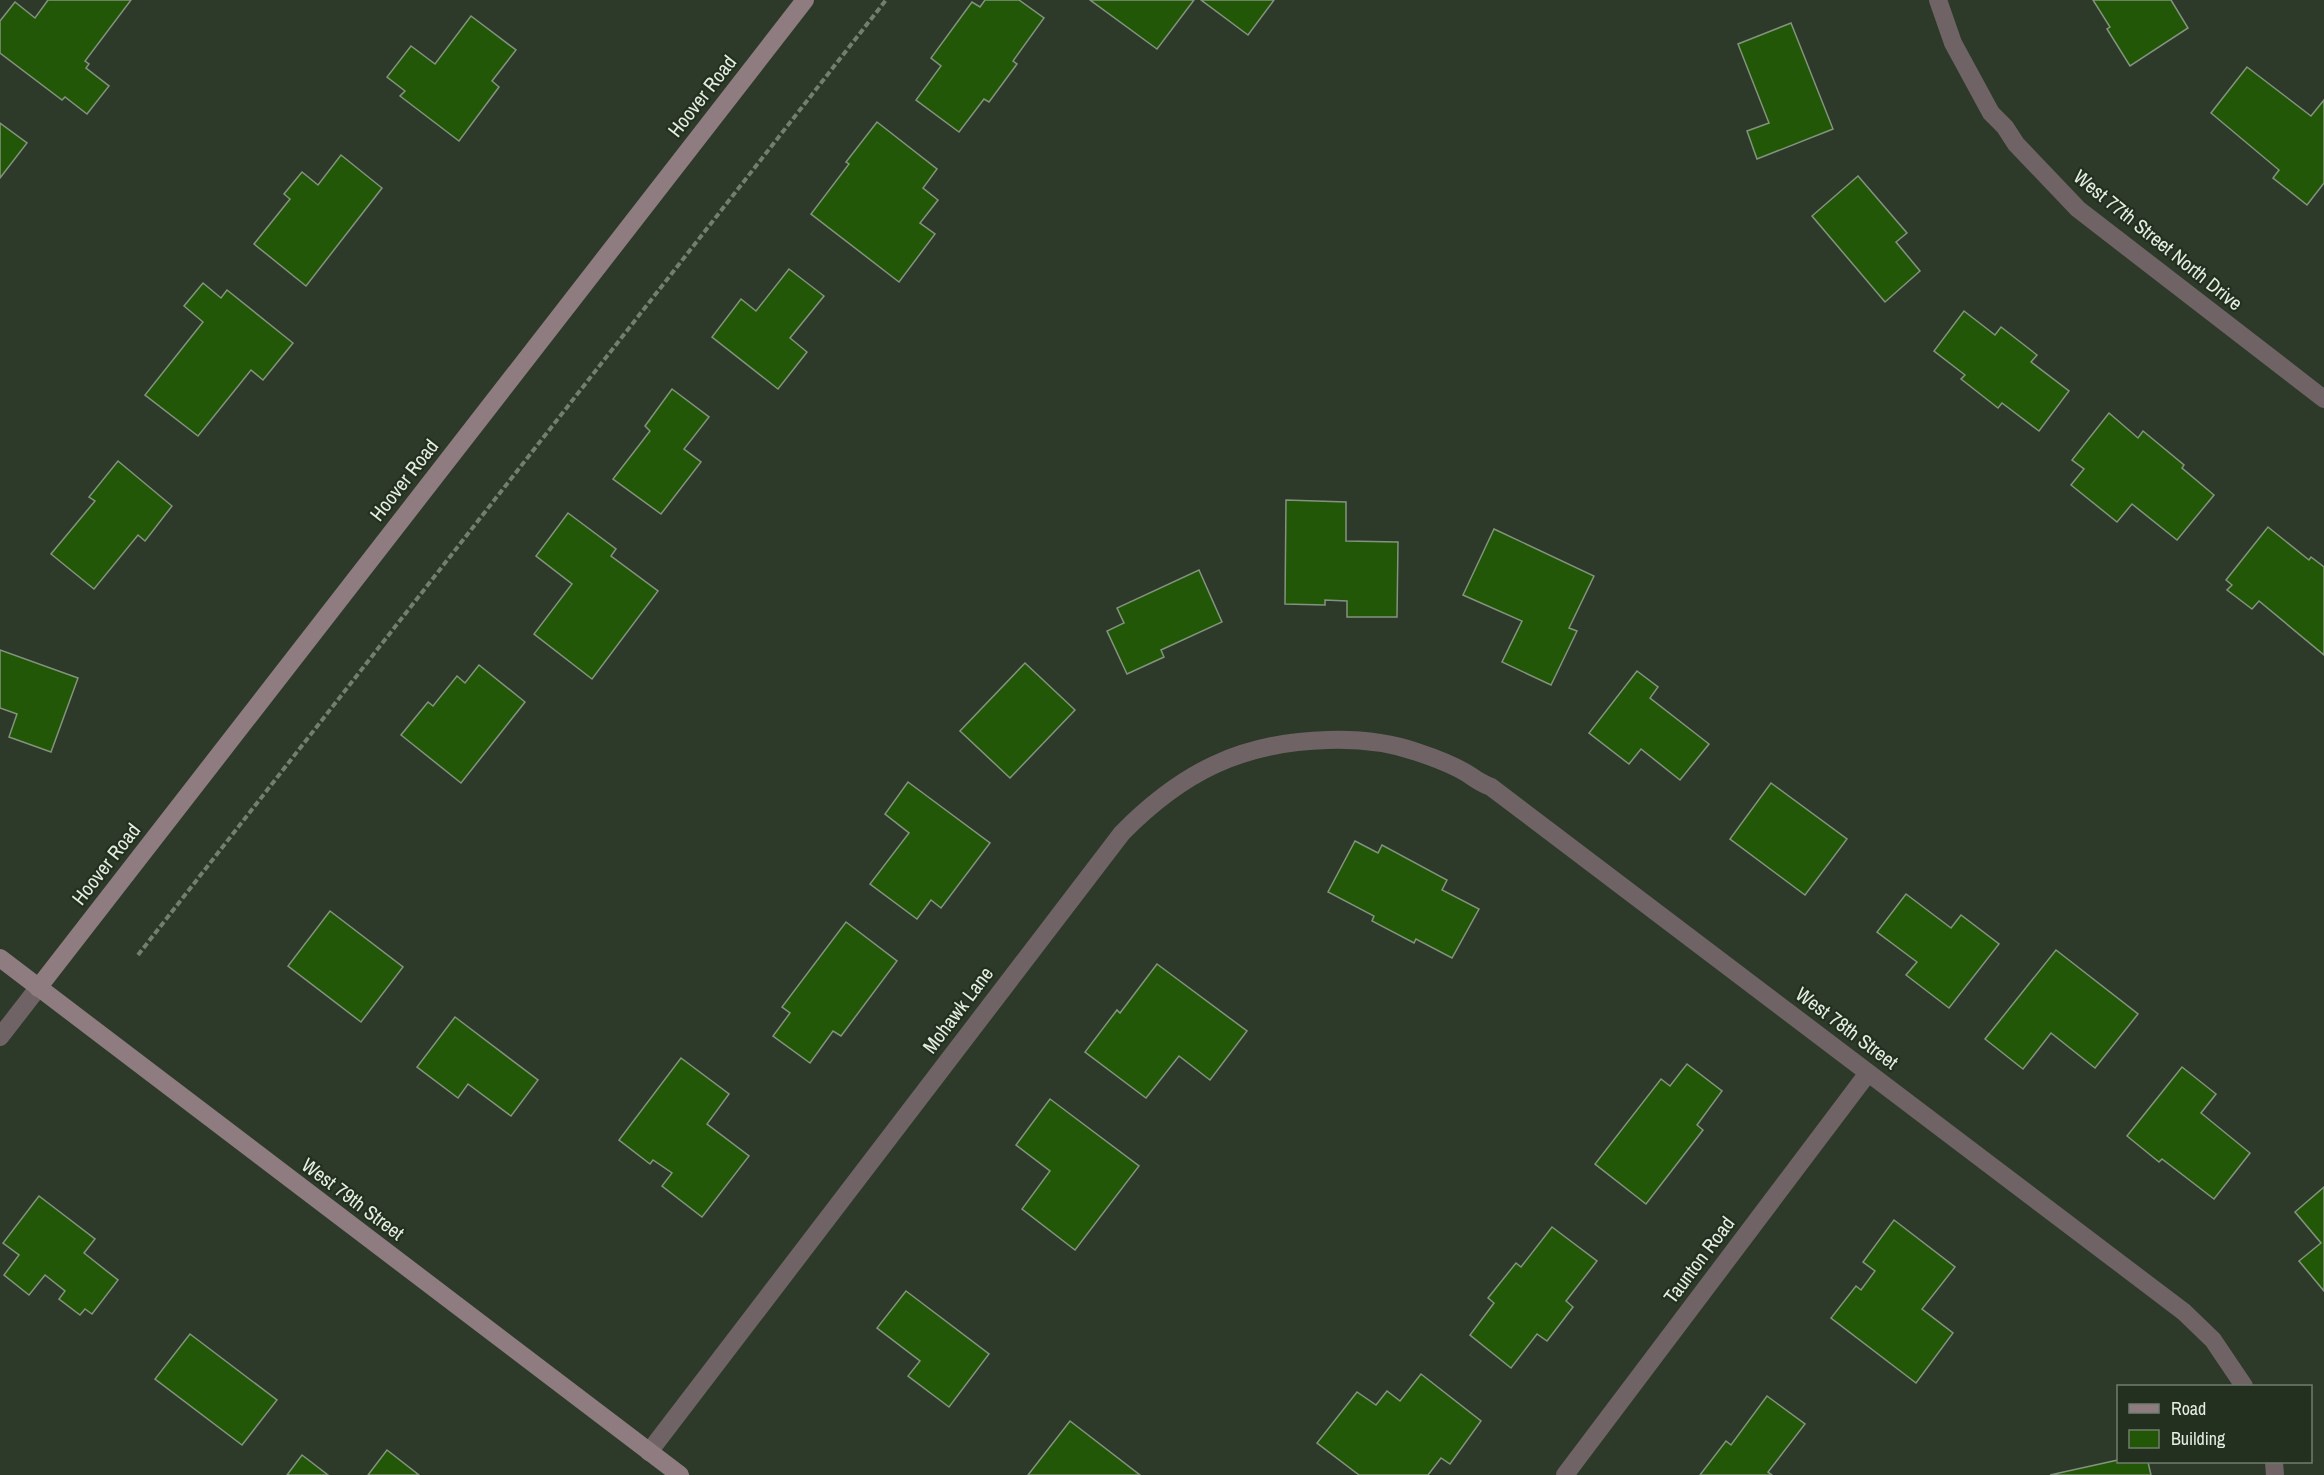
<svg xmlns="http://www.w3.org/2000/svg" width="2324" height="1475" viewBox="0 0 2324 1475" font-family="'Archivo Narrow',sans-serif">
	<style>
		.building { fill: #215706; stroke: #84937f; stroke-width: 1.5 }
		.lines { fill: none; stroke-linecap: round; stroke-linejoin: round }
		.path { stroke: #737e6f; stroke-width: 4; stroke-dasharray: 6 3; stroke-linecap: butt }
		.street { stroke: #6f6366; stroke-width: 18 }
		.secondary { stroke: #8e7c81; stroke-width: 18 }
		.labels { text-anchor: middle; stroke-width: 4.5; stroke-linejoin: round; paint-order: stroke }
		.street-label { font-size: 20px; fill: #e5ede2; stroke: #23301f }
	</style>
	<rect width="100%" height="100%" fill="#2d3a29"/>
	<g class="building">
		<polygon points="48,0 131,0 85,61 89,64 86,68 109,86 87,114 65,97 62,100 0,53 0,21 15,2 35,18"/>
		<polygon points="985,0 1019,0 1044,18 1013,61 1017,64 989,102 984,99 959,132 916,100 941,66 931,58 972,2 980,7"/>
		<polygon points="1090,0 1194,0 1157,49"/>
		<polygon points="1201,0 1274,0 1248,35"/>
		<polygon points="2093,0 2171,0 2188,28 2130,66 2107,29 2110,27"/>
		<polygon points="471,16 516,50 492,81 499,87 459,141 400,96 405,91 387,77 411,46 435,64"/>
		<polygon points="1791,23 1833,129 1757,159 1747,131 1769,123 1738,44"/>
		<polygon points="2247,67 2311,116 2324,100 2324,183 2307,205 2273,178 2279,170 2211,113"/>
		<polygon points="877,122 937,169 923,188 938,200 920,223 935,234 899,282 811,214 849,164 846,162"/>
		<polygon points="0,123 27,143 0,178"/>
		<polygon points="341,155 382,188 306,286 254,244 290,199 284,194 302,172 318,185"/>
		<polygon points="1858,176 1907,233 1896,242 1920,271 1885,302 1812,216"/>
		<polygon points="789,269 824,296 790,338 807,352 778,389 712,337 741,299 756,311"/>
		<polygon points="203,283 221,298 227,290 293,343 263,380 251,370 198,436 145,395 203,322 184,306"/>
		<polygon points="1964,311 1995,335 2001,327 2037,355 2031,362 2069,391 2039,431 2002,403 1998,408 1961,379 1965,375 1934,351"/>
		<polygon points="672,389 709,417 684,449 701,462 661,514 613,479 650,431 645,426"/>
		<polygon points="2109,413 2138,438 2143,431 2184,465 2182,468 2214,495 2177,540 2132,504 2117,522 2071,485 2084,469 2072,460"/>
		<polygon points="118,461 172,506 145,541 138,535 94,589 51,554 95,501 89,497"/>
		<polygon points="1286,500 1346,502 1346,541 1398,542 1397,617 1347,617 1347,601 1325,600 1325,605 1285,604"/>
		<polygon points="568,513 616,549 611,556 658,591 592,679 534,634 572,584 536,556"/>
		<polygon points="2268,527 2309,560 2311,557 2324,567 2324,655 2259,601 2252,609 2227,590 2232,585 2226,580"/>
		<polygon points="1494,529 1594,576 1569,628 1577,631 1551,685 1502,662 1522,621 1463,595"/>
		<polygon points="1199,570 1222,622 1161,650 1164,657 1127,674 1107,631 1124,623 1117,608"/>
		<polygon points="0,650 78,678 51,752 9,737 17,714 0,708"/>
		<polygon points="1025,663 1075,710 1010,778 960,731"/>
		<polygon points="479,665 525,702 461,783 401,735 428,702 433,706 457,676 465,683"/>
		<polygon points="1637,671 1658,687 1650,698 1709,744 1680,780 1641,749 1629,764 1589,733"/>
		<polygon points="908,782 990,843 941,908 931,900 917,919 870,884 909,833 885,814"/>
		<polygon points="1771,783 1847,839 1805,895 1730,839"/>
		<polygon points="1355,841 1378,853 1382,845 1447,880 1442,890 1479,909 1452,958 1416,939 1414,943 1372,921 1374,916 1328,892"/>
		<polygon points="1906,894 1951,928 1961,915 1999,944 1949,1008 1906,975 1917,962 1877,932"/>
		<polygon points="330,911 403,967 361,1022 288,966"/>
		<polygon points="846,922 897,961 841,1036 833,1031 810,1063 773,1036 790,1013 782,1007"/>
		<polygon points="2056,950 2138,1014 2095,1068 2051,1033 2023,1069 1985,1039"/>
		<polygon points="1157,964 1247,1031 1210,1080 1179,1056 1146,1098 1085,1052 1117,1010 1120,1013"/>
		<polygon points="455,1017 538,1080 511,1116 468,1084 458,1098 417,1067"/>
		<polygon points="681,1058 729,1094 707,1124 749,1156 702,1217 662,1186 672,1173 653,1160 650,1164 619,1140"/>
		<polygon points="1687,1064 1722,1091 1697,1125 1703,1130 1646,1204 1595,1164 1661,1079 1670,1086"/>
		<polygon points="2182,1067 2216,1094 2201,1113 2250,1153 2214,1199 2162,1159 2159,1162 2127,1136"/>
		<polygon points="1050,1099 1139,1166 1075,1250 1022,1209 1050,1171 1016,1145"/>
		<polygon points="2324,1187 2324,1291 2299,1261 2321,1243 2295,1212"/>
		<polygon points="39,1196 95,1239 84,1253 118,1280 92,1314 85,1309 80,1315 59,1299 65,1291 45,1275 29,1295 4,1275 19,1255 3,1243"/>
		<polygon points="1894,1220 1955,1267 1922,1309 1953,1333 1916,1383 1831,1318 1856,1286 1861,1290 1875,1271 1863,1262"/>
		<polygon points="1552,1227 1597,1261 1566,1301 1573,1307 1547,1341 1537,1334 1511,1368 1470,1335 1494,1303 1488,1298 1516,1263 1521,1267"/>
		<polygon points="906,1291 989,1354 949,1407 908,1376 920,1361 877,1328"/>
		<polygon points="190,1334 277,1400 242,1445 155,1379"/>
		<polygon points="1421,1374 1481,1421 1450,1464 1441,1458 1428,1475 1359,1475 1317,1443 1357,1392 1376,1405 1387,1391 1400,1401"/>
		<polygon points="1767,1396 1805,1424 1768,1472 1772,1475 1700,1475 1726,1441 1731,1445"/>
		<polygon points="1070,1421 1140,1475 1028,1475"/>
		<polygon points="387,1450 419,1475 368,1475"/>
		<polygon points="302,1455 328,1475 287,1475"/>
		<polygon points="2118,1460 2118,1462 2148,1462 2151,1475 2050,1475"/>
	</g>
	<g class="lines">
		<polyline class="path" points="138,955 886,0"/>
		<g class="street">
			<polyline points="1938,0 1953,43 1991,113 2005,127 2016,144 2078,209 2324,399"/>
			<polyline points="0,1037 38,988"/>
			<path d="M649 1452 1122 833C1182 772 1242 742 1328 740 1359 739 1388 742 1417 752 1432 757 1458 767 1471 776 1478 781 1483 784 1491 787L2184 1312 2213 1340 2244 1386"/>
			<polyline points="2274,1462 2275,1475"/>
			<polyline points="1565,1475 1868,1073"/>
		</g>
		<g class="secondary">
			<polyline points="0,958 680,1475"/>
			<polyline points="38,988 805,0"/>
		</g>
	</g>
	<g class="labels">
		<g class="street-label">
			<text transform="translate(702 96) rotate(-52)" y="7">Hoover Road</text>
			<text transform="translate(2158 240) rotate(39)" y="7">West 77th Street North Drive</text>
			<text transform="translate(404 480) rotate(-52)" y="7">Hoover Road</text>
			<text transform="translate(106 864) rotate(-52)" y="7">Hoover Road</text>
			<text transform="translate(958 1010) rotate(-53)" y="7">Mohawk Lane</text>
			<text transform="translate(1847 1028) rotate(37)" y="7">West 78th Street</text>
			<text transform="translate(353 1199) rotate(37)" y="7">West 79th Street</text>
			<text transform="translate(1699 1260) rotate(-53)" y="7">Taunton Road</text>
		</g>
	</g>
	<rect x="2117" y="1385" width="195" height="78" fill="#23301f" stroke="#717c6d" stroke-width="1.5"/>
	<rect x="2129" y="1404" width="30" height="9" fill="#8e7c81" stroke="#717c6d" stroke-width="1.5"/>
	<text x="2171" y="1415" font-size="18" fill="#e5ede2">Road</text>
	<rect x="2129" y="1430" width="30" height="18" fill="#215706" stroke="#717c6d" stroke-width="1.5"/>
	<text x="2171" y="1445" font-size="18" fill="#e5ede2">Building</text>
</svg>
